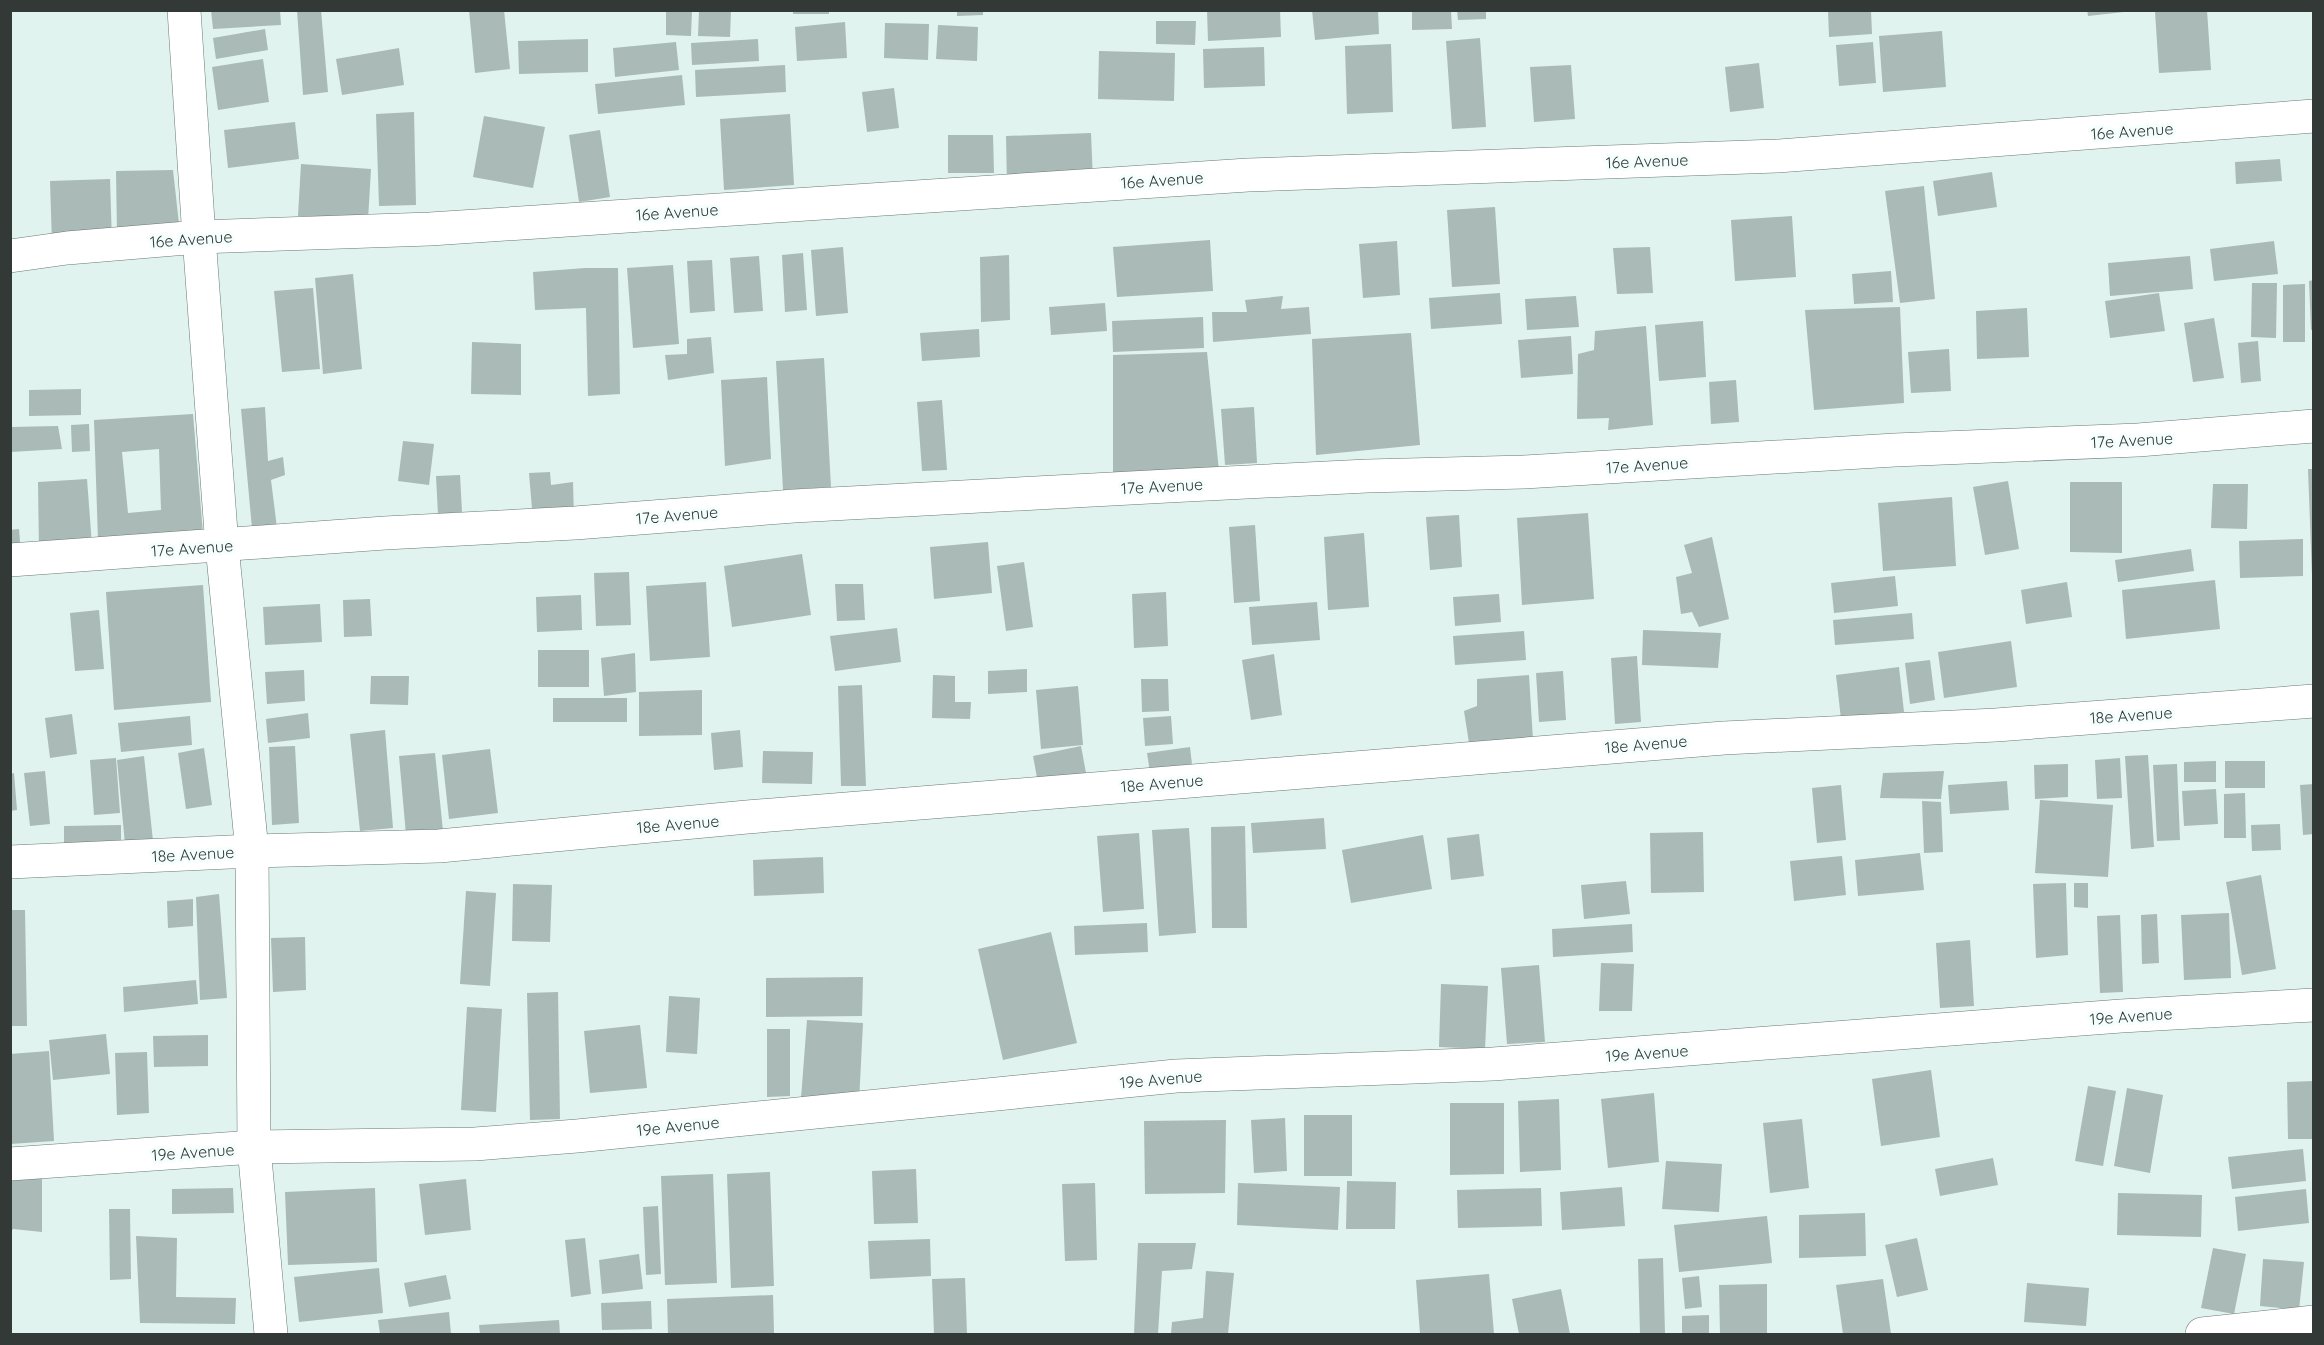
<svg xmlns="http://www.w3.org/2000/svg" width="2324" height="1345" viewBox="0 0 2324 1345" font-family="Quicksand,sans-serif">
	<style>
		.building { fill: #aabab6; fill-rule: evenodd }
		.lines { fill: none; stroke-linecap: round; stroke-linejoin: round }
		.street-casing { stroke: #6a7976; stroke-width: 34 }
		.street { stroke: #fff; stroke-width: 33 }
		.labels { text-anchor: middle; stroke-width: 6; stroke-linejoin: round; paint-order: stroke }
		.street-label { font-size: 16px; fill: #323937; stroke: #f4fefc }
	</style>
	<rect width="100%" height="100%" fill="#e1f3ef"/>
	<g class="building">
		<polygon points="211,10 280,10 281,25 213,29"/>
		<polygon points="297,10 321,10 328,92 303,95"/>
		<polygon points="469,10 504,10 510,69 475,73"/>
		<polygon points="666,10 692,10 691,36 666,35"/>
		<polygon points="699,10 731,10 730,37 698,36"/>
		<rect x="793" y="10" width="36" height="4"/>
		<polygon points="957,10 983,10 983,15 957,16"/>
		<polygon points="1207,10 1280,10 1281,37 1208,41"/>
		<polygon points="1312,10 1378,10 1379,34 1315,40"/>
		<polygon points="1412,10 1451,10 1452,29 1412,30"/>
		<polygon points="1457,10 1486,10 1486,19 1458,20"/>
		<polygon points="1828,10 1871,10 1872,34 1829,37"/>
		<polygon points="2087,10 2124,10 2124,12 2088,16"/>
		<polygon points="2207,10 2211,70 2159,73 2155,11"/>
		<polygon points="1156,21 1196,21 1195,45 1156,44"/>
		<polygon points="845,22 847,58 797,61 795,27"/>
		<polygon points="885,23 929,24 928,60 884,58"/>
		<polygon points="938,25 978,27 977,61 936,59"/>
		<polygon points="265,29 268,50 216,59 213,38"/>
		<polygon points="1942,31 1946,87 1883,92 1879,36"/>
		<polygon points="1480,38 1486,127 1452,129 1446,41"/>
		<polygon points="588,39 588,72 519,74 518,41"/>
		<polygon points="758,39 759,61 692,65 691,43"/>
		<polygon points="676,42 679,70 615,77 613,48"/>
		<polygon points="1873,42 1876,83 1839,86 1836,45"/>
		<polygon points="1391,44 1393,112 1347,114 1345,46"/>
		<polygon points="1264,47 1265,86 1204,88 1203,49"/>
		<polygon points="399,48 404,85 342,95 336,59"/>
		<polygon points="1099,51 1175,53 1174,101 1098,99"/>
		<polygon points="263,59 269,102 218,110 212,67"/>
		<polygon points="1759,63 1764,108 1730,112 1725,67"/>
		<polygon points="785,65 786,92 696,97 695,70"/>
		<polygon points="1571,65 1575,119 1534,122 1530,67"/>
		<polygon points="682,75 685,105 598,114 595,84"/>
		<polygon points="894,88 899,128 867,132 862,92"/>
		<polygon points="414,112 416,205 379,206 376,114"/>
		<polygon points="790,114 794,185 724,190 720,119"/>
		<polygon points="484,116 545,127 533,188 473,177"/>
		<polygon points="295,122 299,159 228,168 224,130"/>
		<polygon points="600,130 610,197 579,202 569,135"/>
		<polygon points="1091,133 1093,181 1007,185 1006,136"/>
		<polygon points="948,135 993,135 994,173 948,173"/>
		<polygon points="2280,159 2282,181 2236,184 2235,162"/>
		<polygon points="301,164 371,169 368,220 298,216"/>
		<polygon points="173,170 180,233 117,233 116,171"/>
		<polygon points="1992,172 1997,207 1938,216 1933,181"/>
		<polygon points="110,179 112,242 52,244 50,181"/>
		<polygon points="1924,186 1935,299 1900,303 1885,191"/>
		<polygon points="1495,207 1500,284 1452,287 1447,210"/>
		<polygon points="1792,216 1796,277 1735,281 1731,220"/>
		<polygon points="1210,240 1213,291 1117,297 1113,247"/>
		<polygon points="1397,241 1400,295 1363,298 1359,244"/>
		<polygon points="2274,241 2278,274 2214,281 2210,249"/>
		<polygon points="843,247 848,313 816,316 811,250"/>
		<polygon points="1650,247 1653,293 1617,294 1613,248"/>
		<polygon points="803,253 807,310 785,312 782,255"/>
		<polygon points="1009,255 1010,320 981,322 980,257"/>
		<polygon points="759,256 763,311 734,313 730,258"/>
		<polygon points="2190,256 2193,289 2110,296 2108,263"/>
		<polygon points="712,260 715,311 690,313 687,261"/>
		<polygon points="673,265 679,344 633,348 627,268"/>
		<polygon points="585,268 618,268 620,394 588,396 586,308 535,310 533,272"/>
		<polygon points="1891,271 1893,302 1854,304 1852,274"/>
		<polygon points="353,274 362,369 323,374 315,278"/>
		<polygon points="2314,280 2314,329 2311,330 2309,281"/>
		<polygon points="2252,283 2277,283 2276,338 2251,337"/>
		<polygon points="2305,284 2305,342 2283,342 2283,285"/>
		<polygon points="313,288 320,369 282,372 274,291"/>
		<polygon points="1500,293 1502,324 1431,329 1429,298"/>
		<polygon points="2159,293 2165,331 2110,338 2105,301"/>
		<polygon points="1283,296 1281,309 1309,307 1311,334 1213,342 1212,312 1247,312 1245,300"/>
		<polygon points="1576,296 1579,327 1527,330 1525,299"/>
		<polygon points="1105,303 1107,331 1051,335 1049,307"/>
		<polygon points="1900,307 1904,403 1814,410 1805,310"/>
		<polygon points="2027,308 2029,357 1977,359 1976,311"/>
		<polygon points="1203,317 1204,348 1113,352 1112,321"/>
		<polygon points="2214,318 2224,378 2193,382 2184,323"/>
		<polygon points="1703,321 1706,377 1659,381 1655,325"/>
		<polygon points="1646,326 1653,425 1608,430 1609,418 1577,419 1578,354 1594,350 1595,331"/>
		<polygon points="979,329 980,357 922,361 920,333"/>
		<polygon points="1411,333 1420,445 1316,455 1312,339"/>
		<polygon points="1571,336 1573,374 1521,378 1518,340"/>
		<polygon points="711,337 714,373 668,380 665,355 687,354 687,339"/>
		<polygon points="2258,341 2261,381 2241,383 2238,343"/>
		<polygon points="472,342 521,344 521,395 471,394"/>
		<polygon points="1949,349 1951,391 1911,393 1908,352"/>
		<polygon points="1207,352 1219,471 1113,483 1113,355"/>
		<polygon points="824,358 831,487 783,490 776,361"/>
		<polygon points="767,377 771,459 725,466 721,380"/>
		<polygon points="1736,380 1739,422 1711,424 1709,382"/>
		<polygon points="81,389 81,415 29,416 29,390"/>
		<polygon points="942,400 947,470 922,471 917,402"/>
		<polygon points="265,407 268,461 283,457 285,475 271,480 278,536 253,539 241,409"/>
		<polygon points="1254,407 1257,463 1225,465 1221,409"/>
		<path d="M193 414 203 534 98 540 94 420ZM159 449 161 510 128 513 122 452Z"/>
		<polygon points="89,424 90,451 72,452 71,425"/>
		<polygon points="58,426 62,449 10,452 10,427"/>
		<polygon points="403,441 434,444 429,485 398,481"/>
		<polygon points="2308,469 2314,469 2314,576 2312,576"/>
		<polygon points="550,472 551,485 573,482 574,518 533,521 529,473"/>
		<polygon points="460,475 462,512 438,514 436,476"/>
		<polygon points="87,479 92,545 39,551 38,482"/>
		<polygon points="2008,481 2019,549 1985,555 1973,487"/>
		<polygon points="2070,482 2122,482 2122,553 2070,552"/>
		<polygon points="2213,484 2248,484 2247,529 2211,528"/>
		<polygon points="1952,497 1956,566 1883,571 1878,503"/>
		<polygon points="1588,513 1594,599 1522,605 1517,518"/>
		<polygon points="1459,515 1462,567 1430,570 1426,517"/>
		<polygon points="1255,525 1260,601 1234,603 1229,527"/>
		<polygon points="19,529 21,554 10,555 10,530"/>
		<polygon points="1364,533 1369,607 1328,610 1324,537"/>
		<polygon points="1712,537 1729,619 1699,627 1692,612 1681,614 1676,577 1692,573 1684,545"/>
		<polygon points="2303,539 2303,576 2240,578 2239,541"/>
		<polygon points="988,542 992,593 934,599 930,547"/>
		<polygon points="2191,549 2194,571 2118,582 2115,560"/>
		<polygon points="802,554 811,615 732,627 724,566"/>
		<polygon points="1024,562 1033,627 1006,631 997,566"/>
		<polygon points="629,572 631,625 596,626 594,573"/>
		<polygon points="1895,576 1898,606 1834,613 1831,583"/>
		<polygon points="2215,580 2220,629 2126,639 2122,590"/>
		<polygon points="706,582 710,657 650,661 646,586"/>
		<polygon points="2067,582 2072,617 2026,624 2021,590"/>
		<polygon points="835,584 863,584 865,620 837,621"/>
		<polygon points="203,585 211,702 114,710 106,592"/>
		<polygon points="1166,592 1168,646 1134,648 1132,594"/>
		<polygon points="1499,594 1501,622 1455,626 1453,597"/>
		<polygon points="581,595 582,630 537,632 536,597"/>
		<polygon points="370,599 372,636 344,637 343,600"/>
		<polygon points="1317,602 1320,640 1252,645 1249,607"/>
		<polygon points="320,604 322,642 265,645 263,607"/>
		<polygon points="99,610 104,669 75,671 70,613"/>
		<polygon points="1912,613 1914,639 1835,645 1833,620"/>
		<polygon points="897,628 901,662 835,671 830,636"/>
		<polygon points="1643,630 1721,633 1718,668 1642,665"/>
		<polygon points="1524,631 1526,660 1455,665 1453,636"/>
		<polygon points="2011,641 2017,687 1944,698 1938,652"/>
		<rect x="538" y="650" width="51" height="37"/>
		<polygon points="635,653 636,692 604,696 601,658"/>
		<polygon points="1274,654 1282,715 1251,720 1242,660"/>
		<polygon points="1637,656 1641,722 1615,724 1611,658"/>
		<polygon points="1930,660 1935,700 1910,704 1905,663"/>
		<polygon points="1899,667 1904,712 1841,719 1836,675"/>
		<polygon points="1027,669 1027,692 988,694 988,671"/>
		<polygon points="304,670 305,701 267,704 265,672"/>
		<polygon points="1563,671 1566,720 1539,722 1536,673"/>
		<polygon points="933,675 955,676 955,702 971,702 970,719 932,718"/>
		<polygon points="1529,675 1533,740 1469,743 1464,711 1477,706 1477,679"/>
		<polygon points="371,676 409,676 408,705 370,704"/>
		<polygon points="1141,679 1168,679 1169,711 1142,712"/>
		<polygon points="862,685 866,786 841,786 838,686"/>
		<polygon points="1078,686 1083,745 1041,749 1036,690"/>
		<polygon points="702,690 702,735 639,736 639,692"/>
		<rect x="553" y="698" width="74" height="24"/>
		<polygon points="308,713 310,738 268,743 266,719"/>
		<polygon points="72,714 77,754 50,758 45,718"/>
		<polygon points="190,716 192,745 121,752 118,723"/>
		<polygon points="1171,716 1173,744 1145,746 1143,718"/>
		<polygon points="385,730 393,828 360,831 350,734"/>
		<polygon points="740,730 743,767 714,770 711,733"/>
		<polygon points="295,746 299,823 272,825 269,747"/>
		<polygon points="1081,746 1086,773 1038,783 1033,756"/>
		<polygon points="1190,747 1193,773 1151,779 1147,753"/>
		<polygon points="204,748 212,805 186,809 178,753"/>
		<polygon points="490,749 498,813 449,819 442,755"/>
		<polygon points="763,751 813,752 812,784 762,783"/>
		<polygon points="435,753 443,831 406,835 399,756"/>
		<polygon points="2148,755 2154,847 2131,849 2125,756"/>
		<polygon points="144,756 153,841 125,844 117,760"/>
		<polygon points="116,758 120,813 94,815 90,760"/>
		<polygon points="2120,758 2122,798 2097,799 2095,760"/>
		<polygon points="2216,761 2216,782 2184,782 2184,762"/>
		<rect x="2225" y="761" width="40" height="27"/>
		<polygon points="2068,764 2068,797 2035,799 2034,765"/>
		<polygon points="2177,764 2180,840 2157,841 2153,765"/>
		<polygon points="45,771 50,824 30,826 24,773"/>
		<polygon points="1944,771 1941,799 1880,798 1883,773"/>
		<polygon points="14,773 17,810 10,811 10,774"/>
		<polygon points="2007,781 2009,810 1950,814 1948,785"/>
		<polygon points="2314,784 2314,834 2303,835 2300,785"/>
		<polygon points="1841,785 1846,840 1817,843 1812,788"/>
		<polygon points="2216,789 2218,824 2184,826 2182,791"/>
		<polygon points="2245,793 2246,838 2224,838 2224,794"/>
		<polygon points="2040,800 2113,805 2108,877 2035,873"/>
		<polygon points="1922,801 1941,802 1943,852 1924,853"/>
		<polygon points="1324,818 1326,849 1253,853 1251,823"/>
		<polygon points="2280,824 2281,850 2252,851 2251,825"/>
		<polygon points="121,825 121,853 64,854 64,826"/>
		<polygon points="1245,826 1247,928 1212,928 1211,827"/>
		<polygon points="1189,828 1196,933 1159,936 1152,830"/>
		<polygon points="1703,832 1704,892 1651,893 1650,833"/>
		<polygon points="1139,833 1144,909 1103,912 1097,836"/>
		<polygon points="1479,834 1484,876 1451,880 1447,838"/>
		<polygon points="1423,835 1432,889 1351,903 1342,850"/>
		<polygon points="1920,853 1924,890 1858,896 1855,860"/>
		<polygon points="1842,856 1846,895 1794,901 1790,861"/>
		<polygon points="823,857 824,893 754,896 753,860"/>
		<polygon points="2261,875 2276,969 2242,975 2226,882"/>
		<polygon points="1626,881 1630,914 1584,919 1581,885"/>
		<polygon points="2066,883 2068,955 2036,958 2033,884"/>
		<polygon points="2074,883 2088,883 2088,908 2074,907"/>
		<polygon points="513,884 552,885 550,942 512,941"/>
		<polygon points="466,891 496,893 490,986 460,984"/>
		<polygon points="219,894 227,998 200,1000 196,897"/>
		<polygon points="193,899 193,926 168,928 167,901"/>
		<polygon points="10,910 25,910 27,1026 10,1026"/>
		<polygon points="2229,913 2231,978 2184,980 2181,915"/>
		<polygon points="2157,914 2159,963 2142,964 2141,915"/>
		<polygon points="2120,915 2123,992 2100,993 2097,916"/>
		<polygon points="1147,923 1148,952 1075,955 1074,926"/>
		<polygon points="1632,924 1633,952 1553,957 1552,929"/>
		<polygon points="1051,932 1077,1043 1003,1060 978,949"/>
		<polygon points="305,937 306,990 273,992 271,938"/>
		<polygon points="1970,940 1974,1006 1940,1008 1936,943"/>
		<polygon points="1601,963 1634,964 1632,1011 1599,1011"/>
		<polygon points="1539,965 1545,1042 1507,1044 1501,968"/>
		<polygon points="863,977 862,1016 766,1017 766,978"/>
		<polygon points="196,980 198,1004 124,1012 123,987"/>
		<polygon points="1441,984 1488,986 1485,1049 1439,1047"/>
		<polygon points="558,992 560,1119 530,1120 527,993"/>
		<polygon points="669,996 700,998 697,1054 666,1052"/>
		<polygon points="467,1007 502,1009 496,1112 461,1110"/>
		<polygon points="807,1020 863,1023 859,1102 801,1098"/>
		<polygon points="640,1025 647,1088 590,1093 584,1031"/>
		<polygon points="767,1029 790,1029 790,1096 767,1097"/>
		<polygon points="106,1034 110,1074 53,1080 49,1040"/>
		<polygon points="208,1035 208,1066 154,1067 153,1036"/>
		<polygon points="49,1051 54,1141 10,1144 10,1054"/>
		<polygon points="147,1052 149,1113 117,1115 115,1053"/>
		<polygon points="1931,1070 1940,1137 1881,1146 1872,1079"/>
		<polygon points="2314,1081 2314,1139 2288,1139 2287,1082"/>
		<polygon points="2088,1086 2116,1091 2103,1166 2075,1161"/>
		<polygon points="2127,1088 2163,1095 2150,1173 2114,1166"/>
		<polygon points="1654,1093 1659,1162 1608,1168 1601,1099"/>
		<polygon points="1559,1099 1561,1170 1520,1172 1518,1101"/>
		<polygon points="1450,1103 1504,1103 1504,1174 1450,1175"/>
		<rect x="1304" y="1115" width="48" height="61"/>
		<polygon points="1285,1118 1287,1171 1254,1173 1251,1120"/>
		<polygon points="1802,1119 1809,1188 1770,1193 1763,1123"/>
		<polygon points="1226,1120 1225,1193 1145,1194 1144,1121"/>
		<polygon points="2303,1149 2306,1181 2232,1189 2228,1157"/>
		<polygon points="1993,1158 1998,1185 1940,1196 1935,1169"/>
		<polygon points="1666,1161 1722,1164 1719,1212 1662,1209"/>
		<polygon points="10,1169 42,1169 42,1232 13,1229 10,1234"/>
		<polygon points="916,1169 918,1223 874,1224 872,1171"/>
		<polygon points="770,1172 774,1286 731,1288 727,1174"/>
		<polygon points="713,1174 717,1283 665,1285 661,1176"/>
		<polygon points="466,1179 471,1230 425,1235 419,1184"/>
		<polygon points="1347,1181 1396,1182 1395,1229 1346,1229"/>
		<polygon points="1095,1183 1097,1260 1065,1261 1062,1184"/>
		<polygon points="1238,1183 1340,1187 1338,1230 1237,1225"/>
		<polygon points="1622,1187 1625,1226 1562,1230 1560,1192"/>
		<polygon points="233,1188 234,1213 172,1214 172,1189"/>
		<polygon points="375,1188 377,1262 288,1265 285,1192"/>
		<polygon points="1541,1188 1542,1226 1458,1228 1457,1190"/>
		<polygon points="2306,1189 2309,1223 2238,1231 2235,1197"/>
		<polygon points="2118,1193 2202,1195 2201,1237 2117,1235"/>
		<polygon points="658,1206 661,1274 646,1275 643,1207"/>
		<polygon points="109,1209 130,1209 131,1279 110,1280"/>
		<polygon points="1865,1213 1866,1256 1799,1258 1799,1215"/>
		<polygon points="1767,1216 1772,1263 1679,1272 1674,1225"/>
		<polygon points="136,1236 177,1238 176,1297 236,1298 235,1324 140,1323"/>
		<polygon points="585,1238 591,1294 571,1297 565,1240"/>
		<polygon points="1917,1238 1928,1290 1897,1297 1885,1245"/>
		<polygon points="930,1239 931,1276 870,1279 868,1241"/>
		<polygon points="1138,1243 1196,1243 1192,1269 1162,1271 1158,1334 1134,1334"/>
		<polygon points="2213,1248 2246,1254 2234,1314 2201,1308"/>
		<polygon points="639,1254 643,1289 602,1294 599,1260"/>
		<polygon points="1663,1258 1665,1334 1640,1334 1638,1259"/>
		<polygon points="2263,1259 2304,1262 2299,1310 2260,1306"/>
		<polygon points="379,1268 383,1313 299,1322 294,1277"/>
		<polygon points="1206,1271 1234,1273 1228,1334 1171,1334 1172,1322 1203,1318"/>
		<polygon points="1489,1274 1494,1334 1420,1334 1416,1280"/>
		<polygon points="446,1275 451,1299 409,1307 404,1283"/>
		<polygon points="1699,1276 1702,1307 1685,1309 1682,1278"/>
		<polygon points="965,1278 967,1334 934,1334 932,1279"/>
		<polygon points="1883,1279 1891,1334 1843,1334 1836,1285"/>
		<polygon points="2027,1283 2089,1288 2086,1326 2024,1322"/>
		<polygon points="1767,1284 1767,1334 1720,1334 1719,1285"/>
		<polygon points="1561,1289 1570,1334 1519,1334 1512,1299"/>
		<polygon points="773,1295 774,1333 668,1334 667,1299"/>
		<polygon points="651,1301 652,1329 602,1330 601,1303"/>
		<polygon points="449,1312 451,1334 380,1334 378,1320"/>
		<polygon points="1709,1315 1709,1334 1682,1334 1682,1316"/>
		<polygon points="559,1320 560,1334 480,1334 479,1325"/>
	</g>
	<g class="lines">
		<g class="street-casing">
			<g id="street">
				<polyline points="184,10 199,237 222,546 252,851 254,1147 271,1334"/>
				<polyline points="10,256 67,248 199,237 430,229 1248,175 1777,156 2314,116"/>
				<polyline points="10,560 385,533 575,523 794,506 1168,486 1367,476 1524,472 1895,450 2138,440 2314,426"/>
				<polyline points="10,862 252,851 439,846 747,817 1724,738 1996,725 2314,701"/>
				<polyline points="10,1164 254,1147 475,1144 577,1136 1176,1076 1493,1064 2121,1016 2314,1005"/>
				<polyline points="2202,1334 2314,1322"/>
			</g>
		</g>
		<use href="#street" class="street"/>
	</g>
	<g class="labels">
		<g class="street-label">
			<text transform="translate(2132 131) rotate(-4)" y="6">16e Avenue</text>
			<text transform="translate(1647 161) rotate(-2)" y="6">16e Avenue</text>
			<text transform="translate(1162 180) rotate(-4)" y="6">16e Avenue</text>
			<text transform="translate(677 212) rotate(-4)" y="6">16e Avenue</text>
			<text transform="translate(191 239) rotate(-4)" y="6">16e Avenue</text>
			<text transform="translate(2132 440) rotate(-3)" y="6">17e Avenue</text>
			<text transform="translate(1647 465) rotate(-4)" y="6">17e Avenue</text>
			<text transform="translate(1162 486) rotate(-3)" y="6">17e Avenue</text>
			<text transform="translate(677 515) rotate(-5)" y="6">17e Avenue</text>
			<text transform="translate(192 548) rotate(-4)" y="6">17e Avenue</text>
			<text transform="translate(2131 715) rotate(-4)" y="6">18e Avenue</text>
			<text transform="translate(1646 744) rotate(-5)" y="6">18e Avenue</text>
			<text transform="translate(1162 783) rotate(-5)" y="6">18e Avenue</text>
			<text transform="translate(678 824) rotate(-5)" y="6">18e Avenue</text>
			<text transform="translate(193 854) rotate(-3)" y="6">18e Avenue</text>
			<text transform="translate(2131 1016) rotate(-4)" y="6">19e Avenue</text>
			<text transform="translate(1647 1053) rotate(-4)" y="6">19e Avenue</text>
			<text transform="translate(1161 1079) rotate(-5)" y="6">19e Avenue</text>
			<text transform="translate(678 1126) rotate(-6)" y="6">19e Avenue</text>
			<text transform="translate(193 1152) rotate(-4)" y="6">19e Avenue</text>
		</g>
	</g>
	<rect width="2324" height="1345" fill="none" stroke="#323937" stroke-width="24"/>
</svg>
